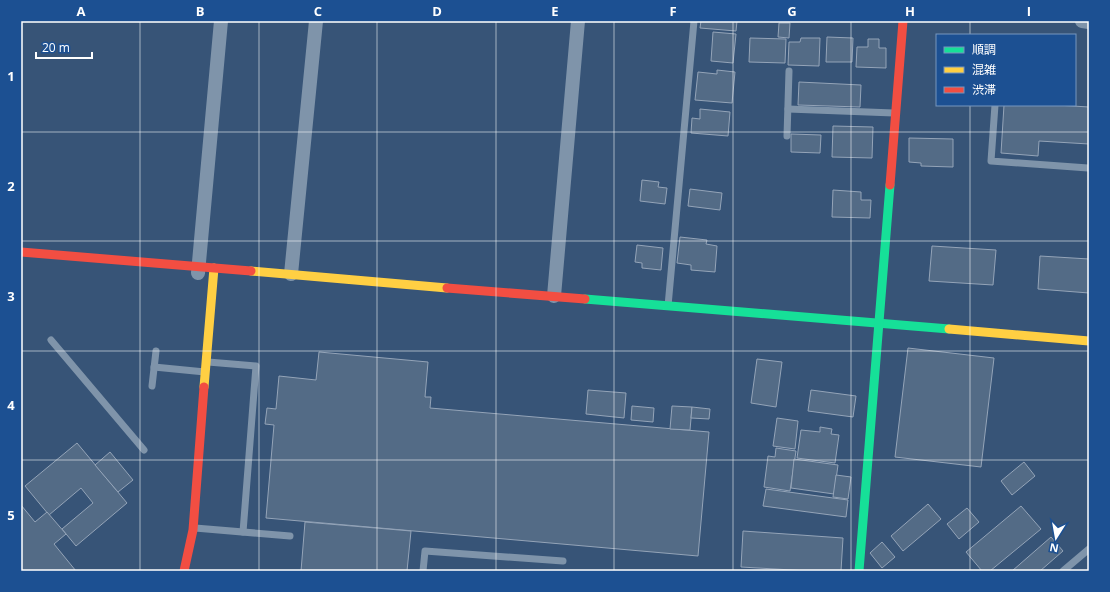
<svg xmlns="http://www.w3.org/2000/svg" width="1110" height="592" viewBox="0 0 1110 592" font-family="'Open Sans','Noto Sans JP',sans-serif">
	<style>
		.building { fill: #536b86; stroke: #94a4b8 }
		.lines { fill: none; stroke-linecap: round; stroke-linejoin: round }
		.lane { stroke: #7f94aa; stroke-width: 7 }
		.street { stroke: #7f94aa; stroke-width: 14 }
		.fast { stroke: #16e098; stroke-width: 9 }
		.slow { stroke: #ffcf43; stroke-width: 9 }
		.jam { stroke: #f24e42; stroke-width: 9 }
		.grid { fill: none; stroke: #fff; stroke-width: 1; stroke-opacity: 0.55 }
		.neatline { fill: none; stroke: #fff; stroke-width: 1.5 }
		.grid-label { font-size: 13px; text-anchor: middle; font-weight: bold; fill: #fff }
	</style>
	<rect width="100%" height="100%" fill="#375477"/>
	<g class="building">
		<polygon points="701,21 737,21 736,31 700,28"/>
		<polygon points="779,23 790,23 789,38 778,37"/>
		<polygon points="713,32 736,34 733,63 711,61"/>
		<polygon points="827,37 853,38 852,62 826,62"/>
		<polygon points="750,38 786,39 785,63 749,62"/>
		<polygon points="801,38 820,38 819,66 788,65 789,42 800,42"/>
		<polygon points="868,39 879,39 879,48 886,48 886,68 856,67 857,47 868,47"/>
		<polygon points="717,70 735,72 732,103 695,100 698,72 717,74"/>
		<polygon points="799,82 861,85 860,107 798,105"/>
		<polygon points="1004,105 1056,105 1089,107 1089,144 1039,141 1038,156 1001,153"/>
		<polygon points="700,109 730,112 728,136 691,133 692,118 700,119"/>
		<polygon points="833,126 873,127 872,158 832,157"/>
		<polygon points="791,134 821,135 820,153 791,152"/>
		<polygon points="909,138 953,139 953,167 921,166 921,163 909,162"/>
		<polygon points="642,180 659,182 658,187 667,188 665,204 640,201"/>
		<polygon points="690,189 722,193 720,210 688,206"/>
		<polygon points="833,190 861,192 861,200 871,200 870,218 832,217"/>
		<polygon points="680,237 707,240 706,244 717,246 715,272 691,270 691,265 677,263"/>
		<polygon points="637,245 663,248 661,270 642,268 642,263 635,262"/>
		<polygon points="932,246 996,250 993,285 929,281"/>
		<polygon points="1040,256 1089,259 1089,293 1038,289"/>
		<polygon points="908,348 994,358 981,467 895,457"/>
		<polygon points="319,352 428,362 425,397 431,397 430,408 709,432 698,556 266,518 274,425 265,424 267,408 276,409 279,376 316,380"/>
		<polygon points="757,359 782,362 776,407 751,403"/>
		<polygon points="588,390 626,393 624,418 586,414"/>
		<polygon points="811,390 856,396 853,417 808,411"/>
		<polygon points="632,406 654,408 653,422 631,420"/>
		<polygon points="672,406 692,407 690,430 670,429"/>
		<polygon points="692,407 710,409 709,419 691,418"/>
		<polygon points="777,418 798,421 795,449 773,446"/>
		<polygon points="820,427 832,429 831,434 839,435 835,463 797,458 801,430 820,432"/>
		<polygon points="77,443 127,503 76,546 62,529 93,503 81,488 49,515 25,486"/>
		<polygon points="776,448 796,451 790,491 764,487 768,456 775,457"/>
		<polygon points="110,452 133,480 118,492 95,465"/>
		<polygon points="794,459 838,465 834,494 791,488"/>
		<polygon points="1024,462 1035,476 1012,495 1001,481"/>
		<polygon points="836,475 851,477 848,499 833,497"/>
		<polygon points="766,489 848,500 846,517 763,506"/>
		<polygon points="928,504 941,519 903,551 891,536"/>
		<polygon points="21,505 35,522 47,512 66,534 54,544 76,571 21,571"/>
		<polygon points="1021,506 1041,529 990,571 982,571 966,552"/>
		<polygon points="967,508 979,522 959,539 947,524"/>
		<polygon points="305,522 411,531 407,571 301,571"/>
		<polygon points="743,531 843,538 841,571 809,571 741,567"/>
		<polygon points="1051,537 1063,551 1040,571 1012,571"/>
		<polygon points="882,542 895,557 882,568 870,553"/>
	</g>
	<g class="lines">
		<g class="lane">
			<polyline points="995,105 991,161 1088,168"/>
			<polyline points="788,109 894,113"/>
			<polyline points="787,136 789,71"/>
			<polyline points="668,306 694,21"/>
			<polyline points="51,340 144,450"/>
			<polyline points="208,362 256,366 243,532"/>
			<polyline points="154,367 205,372"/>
			<polyline points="152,386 156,351"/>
			<polyline points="195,528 290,536"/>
			<polyline points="423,571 425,551 563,561"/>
			<polyline points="1063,571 1089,549"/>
		</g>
		<g class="street">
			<polyline points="1082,21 1089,22"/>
			<polyline points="198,273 221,21"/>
			<polyline points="291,274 316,21"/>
			<polyline points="554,296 578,21"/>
		</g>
		<g class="fast">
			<polyline points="585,299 949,329"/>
			<polyline points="859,571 890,185"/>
		</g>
		<g class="slow">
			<polyline points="251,271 447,288"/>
			<polyline points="949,329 1089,341"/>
			<polyline points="204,387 214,268"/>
		</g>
		<g class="jam">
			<polyline points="890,185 903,21"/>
			<polyline points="21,252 251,271"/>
			<polyline points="447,288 585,299"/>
			<polyline points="184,571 193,530 204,387"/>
		</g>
	</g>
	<path class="grid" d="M140 21V571M259 21V571M377 21V571M496 21V571M614 21V571M733 21V571M851 21V571M970 21V35M970 105V571M21 132H1089M21 241H1089M21 351H1089M21 460H1089"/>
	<rect width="1110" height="592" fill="none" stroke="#1c5092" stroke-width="44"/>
	<rect x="936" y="34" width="140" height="72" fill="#1c5092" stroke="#7796be"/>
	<rect x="944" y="47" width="20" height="6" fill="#16e098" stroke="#7796be"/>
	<text x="972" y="54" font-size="12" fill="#ffffff">順調</text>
	<rect x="944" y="67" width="20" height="6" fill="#ffcf43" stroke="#7796be"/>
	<text x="972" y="74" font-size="12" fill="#ffffff">混雑</text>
	<rect x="944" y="87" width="20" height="6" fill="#f24e42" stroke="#7796be"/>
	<text x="972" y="94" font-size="12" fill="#ffffff">渋滞</text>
	<g transform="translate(1056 538) rotate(191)" stroke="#1c5092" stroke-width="3" paint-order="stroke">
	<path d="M0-3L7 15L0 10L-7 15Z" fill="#ffffff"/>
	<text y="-6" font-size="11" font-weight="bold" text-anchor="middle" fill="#ffffff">N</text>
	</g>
	<path d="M36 52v6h56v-6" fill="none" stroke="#ffffff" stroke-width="2"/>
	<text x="42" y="52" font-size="12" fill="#ffffff" stroke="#1c5092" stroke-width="3" paint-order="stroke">20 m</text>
	<rect x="22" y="22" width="1066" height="548" class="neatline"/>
	<g class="grid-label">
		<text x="81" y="16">A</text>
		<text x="200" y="16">B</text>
		<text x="318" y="16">C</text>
		<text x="437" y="16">D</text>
		<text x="555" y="16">E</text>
		<text x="673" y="16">F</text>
		<text x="792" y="16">G</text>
		<text x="910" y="16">H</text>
		<text x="1029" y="16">I</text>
		<text x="11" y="81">1</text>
		<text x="11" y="191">2</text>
		<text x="11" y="301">3</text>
		<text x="11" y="410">4</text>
		<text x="11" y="520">5</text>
	</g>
</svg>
